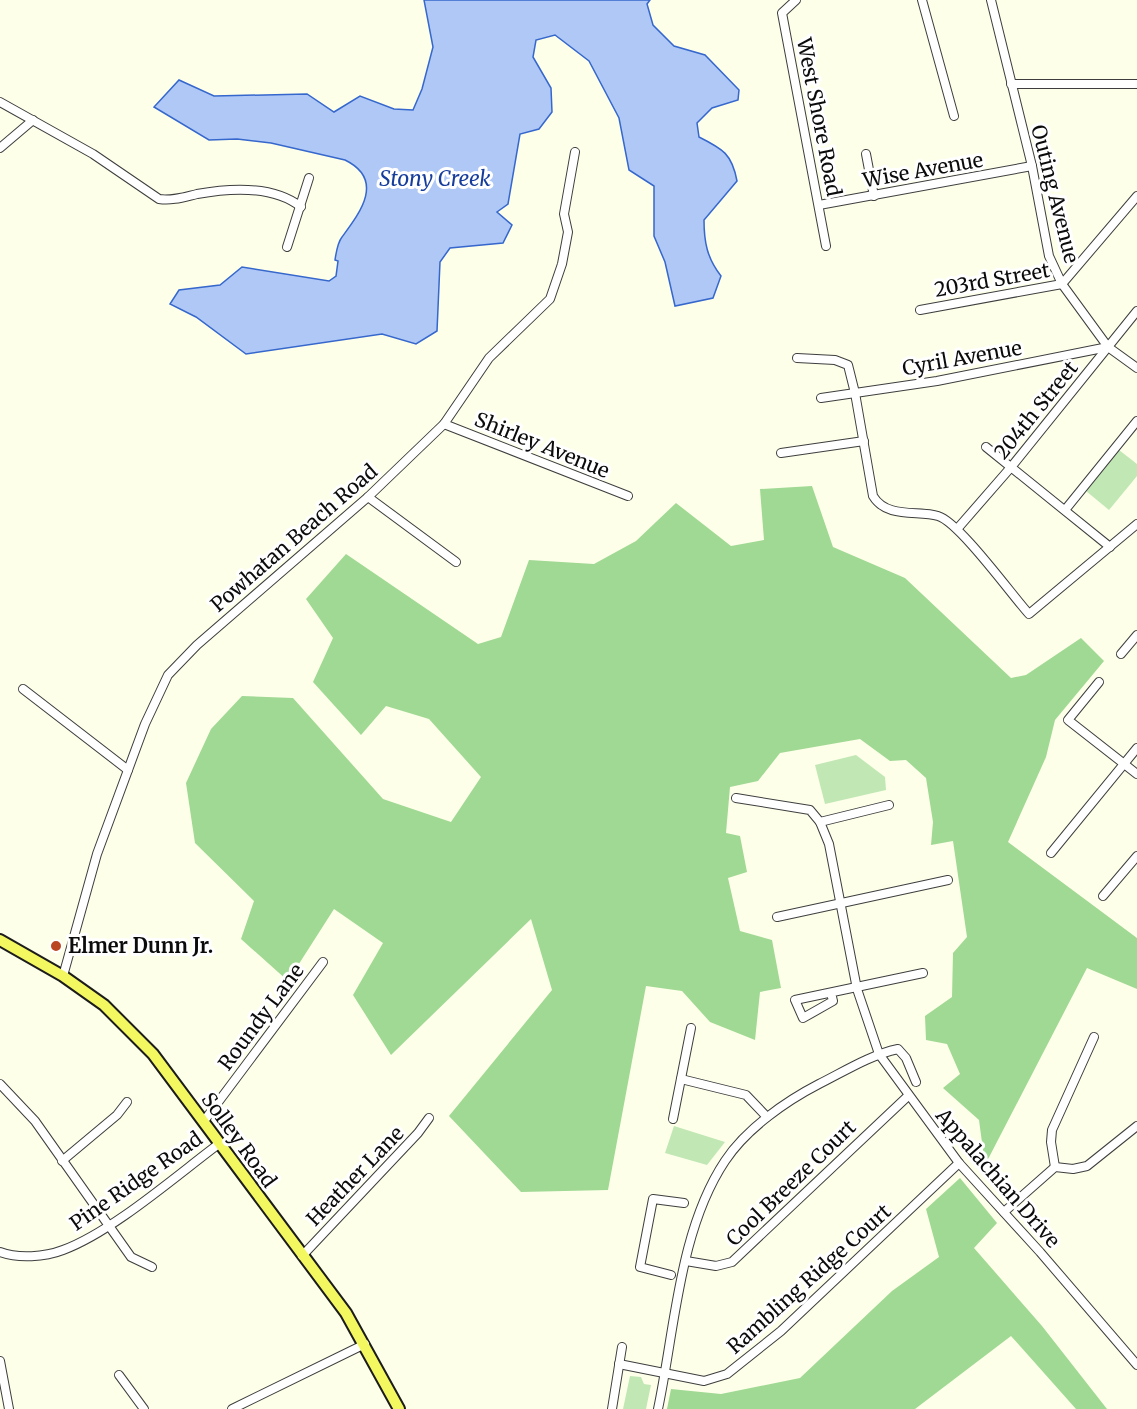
<svg xmlns="http://www.w3.org/2000/svg" width="1137" height="1409" viewBox="0 0 1137 1409" font-family="Merriweather,serif">
	<style>
		.green { fill: #c1e8b4 }
		.forest { fill: #a0d993 }
		.water { fill: #afc8f6; stroke: #3667cd; stroke-width: 1.5 }
		.lines { fill: none; stroke-linecap: round; stroke-linejoin: round }
		.minor-casing { stroke: #3e3e3e; stroke-width: 10 }
		.major-casing { stroke: #1c1c1c; stroke-width: 14 }
		.minor { stroke: #fff; stroke-width: 8 }
		.major { stroke: #f4f860; stroke-width: 10 }
		.poi-dot { fill: #ba4624; stroke: #fff; stroke-width: 2 }
		.labels { text-anchor: middle; stroke-width: 6; stroke-linejoin: round; paint-order: stroke }
		.street-label { font-size: 20px; fill: #0b0b0b; stroke: #fff }
		.poi-label { font-size: 20px; font-weight: bold; fill: #0b0b0b; stroke: #fff; text-anchor: start }
		.water-label { font-size: 21px; font-style: italic; fill: #163d9c; stroke: #fff }
	</style>
	<rect width="100%" height="100%" fill="#fdffe9"/>
	<g class="green">
		<polygon points="1119,450 1137,464 1137,476 1109,510 1086,491"/>
		<polygon points="856,755 885,777 886,790 825,804 815,765"/>
		<polygon points="674,1126 725,1142 707,1165 665,1153"/>
		<polygon points="630,1376 641,1377 644,1384 651,1385 646,1409 623,1409"/>
	</g>
	<g class="forest">
		<polygon points="812,486 833,547 905,578 1011,678 1026,675 1081,638 1104,661 1055,720 1046,757 1008,842 1137,938 1137,989 1087,968 985,1165 979,1120 943,1088 960,1074 947,1044 926,1040 925,1016 952,997 953,953 967,937 953,841 931,845 933,822 926,778 906,760 890,761 860,739 780,753 758,781 730,787 726,833 740,836 747,872 728,878 740,931 772,940 781,988 760,992 755,1040 710,1022 682,991 646,986 608,1190 521,1192 449,1116 552,990 531,919 391,1055 353,995 383,943 334,909 288,981 241,939 254,901 195,843 186,783 211,729 242,696 293,698 383,799 451,822 481,777 429,719 386,706 361,735 313,682 333,638 306,599 346,554 478,644 501,637 529,560 594,564 636,541 676,503 731,546 764,540 760,489"/>
		<polygon points="960,1178 997,1223 974,1248 1042,1326 1107,1409 1076,1409 1011,1336 915,1409 667,1409 671,1389 721,1394 800,1378 892,1291 939,1257 926,1209"/>
	</g>
	<path class="water" d="M424 0H650L647 4 653 25 674 46 705 55 739 90 738 100 712 108 697 123 699 137C723 149 732 154 737 181L704 220C704 242 707 258 721 276L713 298 675 306 665 262 654 236V186L629 170 619 118 589 61 555 35 536 40 533 57 551 88 552 112 539 129 520 134 508 204 497 212 512 225 503 243 450 248 440 262 437 331 416 344 382 334 246 354 196 317 170 304 179 290 220 285 242 267 329 281 336 276 338 261 335 260C336 253 338 242 342 237 359 214 386 180 345 160L271 143 237 139 209 140 154 107 179 80 214 96 307 94 334 112 360 96 394 109 413 110 422 89 433 47Z"/>
	<g class="lines">
		<g class="minor-casing">
			<g id="minor">
				<polyline points="796,0 782,13 826,246"/>
				<polyline points="922,0 954,116"/>
				<polyline points="991,0 1032,166 1049,256 1062,284 1108,347 1137,368"/>
				<polyline points="1011,84 1137,84"/>
				<path d="M0 102 93 154 159 199C172 201 184 197 197 194 230 188 273 185 301 207"/>
				<polyline points="0,148 33,120"/>
				<polyline points="866,154 874,196"/>
				<polyline points="819,205 1032,166"/>
				<polyline points="287,247 309,178"/>
				<polyline points="920,310 1062,284 1137,196"/>
				<path d="M797 358 835 360 848 365 855 393 873 496C887 519 918 510 938 516 959 522 1011 594 1029 614L1137 524"/>
				<polyline points="821,398 937,381 1108,347"/>
				<polyline points="444,424 628,496"/>
				<polyline points="986,447 1110,547"/>
				<polyline points="781,453 864,441"/>
				<polyline points="368,497 456,562"/>
				<polyline points="1065,510 1137,421"/>
				<polyline points="958,528 1012,466 1137,311"/>
				<polyline points="1121,654 1137,635"/>
				<polyline points="1099,682 1068,720 1137,774"/>
				<polyline points="23,689 128,770"/>
				<polyline points="736,798 810,810 820,822 829,844 857,989 879,1054 959,1163 1040,1252 1137,1365"/>
				<polyline points="820,822 889,805"/>
				<polyline points="1051,853 1137,748"/>
				<polyline points="1103,896 1137,856"/>
				<polyline points="777,917 948,880"/>
				<polyline points="63,976 97,854 145,724 168,675 197,645 368,497 444,424 489,358 550,299 562,264 568,232 564,214 575,152"/>
				<polyline points="831,993 833,1001 803,1018 795,1000 923,973"/>
				<polyline points="681,1079 746,1095 767,1117"/>
				<polyline points="0,1084 35,1121 131,1257 152,1267"/>
				<polyline points="673,1119 691,1028"/>
				<polyline points="204,1121 323,962"/>
				<polyline points="62,1161 117,1115 127,1102"/>
				<polyline points="1055,1167 1051,1142 1052,1130 1094,1037"/>
				<polyline points="1004,1212 1055,1167 1073,1169 1087,1166 1137,1126"/>
				<path d="M0 1252C18 1259 45 1257 63 1250 112 1232 177 1175 220 1143"/>
				<polyline points="302,1256 418,1133 429,1118"/>
				<polyline points="686,1261 716,1266 732,1262 908,1096"/>
				<polyline points="671,1275 640,1267 653,1199 684,1203"/>
				<polyline points="0,1361 9,1409"/>
				<polyline points="619,1364 704,1381 727,1374 781,1331 959,1163"/>
				<polyline points="119,1375 144,1409"/>
				<polyline points="232,1409 365,1344"/>
				<polyline points="612,1409 622,1347"/>
				<path d="M658 1409C675 1329 679 1230 725 1161 746 1129 786 1101 819 1084 845 1071 870 1055 898 1049L906 1058 916 1082"/>
			</g>
		</g>
		<g class="major-casing">
			<polyline id="major" points="0,940 63,976 104,1005 153,1054 346,1313 399,1409"/>
		</g>
		<use href="#minor" class="minor"/>
		<use href="#major" class="major"/>
	</g>
	<circle class="poi-dot" cx="56" cy="946" r="6"/>
	<g class="labels">
		<g class="street-label">
			<text transform="translate(819 117) rotate(79)" y="7">West Shore Road</text>
			<text transform="translate(923 170) rotate(-10)" y="7">Wise Avenue</text>
			<text transform="translate(1055 194) rotate(76)" y="7">Outing Avenue</text>
			<text transform="translate(992 280) rotate(-10)" y="7">203rd Street</text>
			<text transform="translate(962 358) rotate(-10)" y="7">Cyril Avenue</text>
			<text transform="translate(1036 410) rotate(-51)" y="7">204th Street</text>
			<text transform="translate(542 445) rotate(22)" y="7">Shirley Avenue</text>
			<text transform="translate(294 538) rotate(-41)" y="7">Powhatan Beach Road</text>
			<text transform="translate(261 1017) rotate(-53)" y="7">Roundy Lane</text>
			<text transform="translate(239 1140) rotate(54)" y="7">Solley Road</text>
			<text transform="translate(355 1176) rotate(-46)" y="7">Heather Lane</text>
			<text transform="translate(998 1178) rotate(49)" y="7">Appalachian Drive</text>
			<text transform="translate(136 1181) rotate(-35)" y="7">Pine Ridge Road</text>
			<text transform="translate(791 1183) rotate(-44)" y="7">Cool Breeze Court</text>
			<text transform="translate(809 1279) rotate(-42)" y="7">Rambling Ridge Court</text>
		</g>
		<g class="poi-label">
			<text x="68" y="953">Elmer Dunn Jr.</text>
		</g>
		<g class="water-label">
			<text x="435" y="186">Stony Creek</text>
		</g>
	</g>
</svg>
